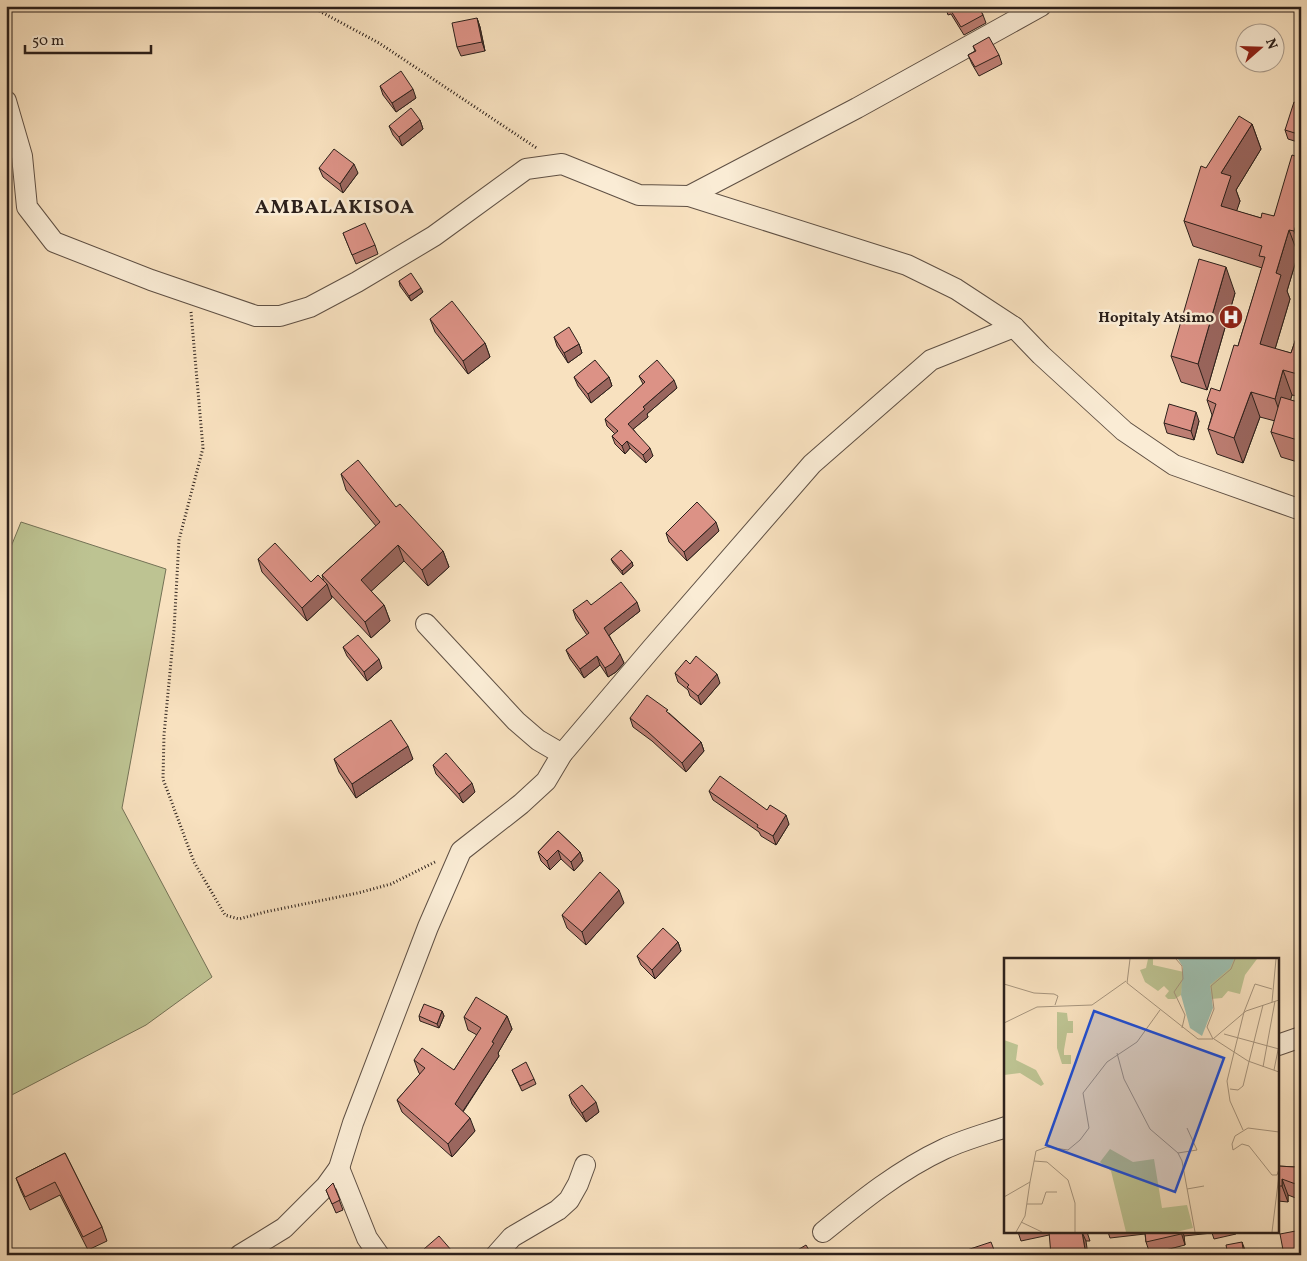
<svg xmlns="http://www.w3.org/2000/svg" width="1307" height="1261" viewBox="0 0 1307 1261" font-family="Vollkorn,serif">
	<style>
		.green { fill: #bdc392; stroke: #747256 }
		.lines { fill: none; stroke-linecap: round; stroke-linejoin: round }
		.minor-casing { stroke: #5f5044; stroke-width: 22 }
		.path { stroke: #2c201b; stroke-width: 3; stroke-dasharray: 1 2.5; stroke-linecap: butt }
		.minor { stroke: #faecd5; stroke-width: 20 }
		.wall { fill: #bd7e73; stroke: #2c201b }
		.shaded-wall { fill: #9a665e; stroke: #2c201b }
		.building { fill: #dc9286; stroke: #2c201b }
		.labels { text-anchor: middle; stroke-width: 5; stroke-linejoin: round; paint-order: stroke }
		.poi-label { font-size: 15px; font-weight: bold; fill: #2c201b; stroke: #faecd5; text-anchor: end }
		.district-label { font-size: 20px; font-weight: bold; letter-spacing: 1px; fill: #2c201b; stroke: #faecd5 }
		.inset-road { fill: none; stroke: #a6947d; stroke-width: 1 }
		.view { fill: #1d4ed8; fill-opacity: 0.15; stroke: #1d4ed8; stroke-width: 2.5 }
		.inset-edge { fill: none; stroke: #2c201b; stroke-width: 2.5 }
	</style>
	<rect width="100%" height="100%" fill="#f8e1bf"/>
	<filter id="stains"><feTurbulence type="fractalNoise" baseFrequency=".004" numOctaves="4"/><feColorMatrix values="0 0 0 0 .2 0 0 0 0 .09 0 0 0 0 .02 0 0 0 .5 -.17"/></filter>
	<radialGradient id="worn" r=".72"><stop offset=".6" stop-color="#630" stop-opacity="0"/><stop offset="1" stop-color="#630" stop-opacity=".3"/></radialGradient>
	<polygon class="green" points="21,522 166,569 122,808 212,977 146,1025 6,1098 6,559"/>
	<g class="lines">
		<g class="minor-casing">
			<g id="minor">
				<polyline points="6,101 22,156 27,207 54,242 151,280 256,316 280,316 310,307 357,282 434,236 526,169 562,164 639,195 689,196 907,265 956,289 1014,327 1041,355 1124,431 1174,465 1301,510"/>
				<polyline points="689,196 857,108 1041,6"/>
				<polyline points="426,624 516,721 538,740 562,754"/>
				<polyline points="1278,1045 1301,1037"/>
				<polyline points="339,1168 367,1238 379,1255"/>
				<path d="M823 1232C861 1201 899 1170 944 1149 963 1140 985 1134 1006 1127"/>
				<polyline points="240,1255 284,1228 326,1186 339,1168 353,1123 428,927 461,851 521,804 546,781 562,754 652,648 812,464 931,360 1014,327"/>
				<polyline points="496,1255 512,1237 558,1210 569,1200 578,1184 585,1165"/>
			</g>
		</g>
		<g class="path">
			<polyline points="310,6 379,43 538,149"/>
			<polyline points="191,312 203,448 179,540 174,630 164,735 163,779 194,862 225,915 239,919 265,912 358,893 391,884 437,861"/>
		</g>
		<use href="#minor" class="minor"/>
	</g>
	<g class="wall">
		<polygon points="945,6 978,6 983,15 986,23 964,35 951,14 948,15"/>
		<polygon points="477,18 480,27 485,51 461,56 457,47"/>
		<polygon points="973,46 999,55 1002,64 979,76 972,64 968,55 975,51"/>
		<polygon points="380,86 416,98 396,112 383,95"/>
		<polygon points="1301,105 1301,143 1288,139 1285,130"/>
		<polygon points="420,120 423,129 402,146 393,135 389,126"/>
		<polygon points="1252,124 1261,149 1236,190 1240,201 1236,211 1261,218 1274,216 1301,158 1301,255 1298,254 1287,291 1290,299 1275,349 1291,353 1301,324 1301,397 1292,395 1290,400 1301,403 1301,463 1281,457 1271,432 1275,421 1260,417 1243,463 1217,454 1208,429 1212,415 1207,400 1220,391 1238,346 1262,268 1193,246 1184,221 1206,168"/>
		<polygon points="319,168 358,173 343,193 323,177"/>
		<polygon points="343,233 375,245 378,254 356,264"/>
		<polygon points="399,281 423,292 411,301 400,286"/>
		<polygon points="1235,293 1207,390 1181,382 1171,356"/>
		<polygon points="430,319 485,343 490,357 468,374 435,332"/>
		<polygon points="554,337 579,344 582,353 568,363 557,346"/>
		<polygon points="639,376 677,388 647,414 648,417 633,429 653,456 646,463 630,448 625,454 615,444 612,436 615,434 607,426 605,419 643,384"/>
		<polygon points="574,377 609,377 612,386 591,403 578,386"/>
		<polygon points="1199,421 1194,440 1167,433 1164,423"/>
		<polygon points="341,474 396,507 443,551 449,567 428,586 404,561 371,591 384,605 390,621 371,638 330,594 332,598 307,621 262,572 258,559 311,582 324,582 322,575 376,526 346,490"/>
		<polygon points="719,531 687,561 669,542 666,533"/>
		<polygon points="611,559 632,562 633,566 623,575 613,563"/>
		<polygon points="591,605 640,611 609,635 624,663 616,672 608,677 600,665 584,678 570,659 566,650 587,635 576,619 573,610"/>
		<polygon points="343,647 382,668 367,681 347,656"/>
		<polygon points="675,673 720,683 701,705 690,696 688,690 678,682"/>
		<polygon points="669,713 701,742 704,751 686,772 652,741 633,727 630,718"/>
		<polygon points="334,759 413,759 356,798 339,772"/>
		<polygon points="433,765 475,792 463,803 436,774"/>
		<polygon points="709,791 767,810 789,824 776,845 761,836 759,832 713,800"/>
		<polygon points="558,831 580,852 583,861 574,871 561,859 550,870 541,861 538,852"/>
		<polygon points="624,903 586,945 567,928 562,915"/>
		<polygon points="678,942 681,951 655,979 641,965 637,956"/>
		<polygon points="442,1011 444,1016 439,1028 420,1021 419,1016"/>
		<polygon points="507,1016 512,1029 498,1053 499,1056 463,1112 475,1131 452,1157 402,1112 397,1100 420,1074 419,1073 414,1060 454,1070 477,1035 468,1030 464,1017"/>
		<polygon points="512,1070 534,1079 536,1084 522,1091"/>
		<polygon points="569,1095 599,1112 586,1122 572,1104"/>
		<polygon points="1301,1149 1301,1200 1288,1195 1288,1202 1278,1201 1278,1166 1295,1167"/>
		<polygon points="65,1153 102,1227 107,1241 88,1250 60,1195 30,1210 21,1191 16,1178"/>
		<polygon points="333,1183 343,1210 336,1213 326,1190"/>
		<polygon points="1018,1232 1087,1232 1090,1241 1086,1241 1049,1235 1021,1241"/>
		<polygon points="1108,1232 1236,1232 1236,1234 1214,1239 1212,1233 1184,1236 1185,1245 1150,1254 1146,1242 1145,1234 1110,1238"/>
	</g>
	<g class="shaded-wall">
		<polygon points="477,18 480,27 485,51 482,42"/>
		<polygon points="413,89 416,98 396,112 392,103"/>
		<polygon points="420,120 423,129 402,146 399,137"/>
		<polygon points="1252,124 1261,149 1236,190 1240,201 1230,231 1221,206 1221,173"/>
		<polygon points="1301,127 1301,141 1298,134"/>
		<polygon points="354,164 358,173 343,193 340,184"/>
		<polygon points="1301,210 1301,249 1294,231"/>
		<polygon points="1289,230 1298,254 1287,291 1290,299 1269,369 1260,344 1276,273"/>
		<polygon points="1226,267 1235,293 1207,390 1198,364"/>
		<polygon points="421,288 423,292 411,301 409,296"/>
		<polygon points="485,343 490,357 468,374 463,361"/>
		<polygon points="579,344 582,353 568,363 564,353"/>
		<polygon points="1283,370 1292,395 1284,424 1275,399"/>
		<polygon points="609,377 612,386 591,403 588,394"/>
		<polygon points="674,380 677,388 647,414 648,417 631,431 628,424 643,407"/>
		<polygon points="1251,392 1260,417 1243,463 1234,438"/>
		<polygon points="1196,412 1199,421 1194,440 1191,431"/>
		<polygon points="627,441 630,448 625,454 622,446"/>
		<polygon points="650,448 653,456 646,463 643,455"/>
		<polygon points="716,522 719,531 687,561 684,552"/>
		<polygon points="398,545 404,561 366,596 361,580"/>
		<polygon points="443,551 449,567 428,586 422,570"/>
		<polygon points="632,562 633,566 623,575 622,571"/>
		<polygon points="327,584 332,598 307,621 302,608"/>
		<polygon points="637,602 640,611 607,637 604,628"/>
		<polygon points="384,605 390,621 371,638 365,622"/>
		<polygon points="620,654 624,663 616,672 608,677 605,668"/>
		<polygon points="597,656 600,665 584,678 580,669"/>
		<polygon points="379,659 382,668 367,681 364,672"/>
		<polygon points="717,674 720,683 701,705 698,696"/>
		<polygon points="701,742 704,751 686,772 682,763"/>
		<polygon points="408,746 413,759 356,798 352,784"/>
		<polygon points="472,783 475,792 463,803 459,794"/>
		<polygon points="786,815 789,824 776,845 773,836"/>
		<polygon points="558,850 561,859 550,870 547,861"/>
		<polygon points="580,852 583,861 574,871 571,862"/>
		<polygon points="619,890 624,903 586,945 582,932"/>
		<polygon points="678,942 681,951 655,979 652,970"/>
		<polygon points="442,1011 444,1016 439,1028 437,1024"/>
		<polygon points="507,1016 512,1029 498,1053 499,1056 459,1117 455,1104"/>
		<polygon points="596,1102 599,1112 586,1122 582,1113"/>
		<polygon points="470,1118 475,1131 452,1157 448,1144"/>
		<polygon points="1282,1179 1288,1195 1288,1202 1282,1186"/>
		<polygon points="1082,1232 1086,1241 1088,1255 1086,1255"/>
		<polygon points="1181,1232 1183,1232 1184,1236 1185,1245"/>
		<polygon points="1242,1242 1247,1255 1244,1255"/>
		<polygon points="452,1251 454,1255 447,1255"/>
	</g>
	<g class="building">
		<polygon points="948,6 978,6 983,15 961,27"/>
		<polygon points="477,18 482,42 457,47 452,23"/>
		<polygon points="989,37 999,55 975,67 968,55 976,51 973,46"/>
		<polygon points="401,71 413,89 392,103 380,86"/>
		<polygon points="1294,102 1301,105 1301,127 1298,134 1285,130"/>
		<polygon points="411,108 420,120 399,137 389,126"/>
		<polygon points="1239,116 1252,124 1221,173 1231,176 1221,206 1261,218 1262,213 1274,216 1292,155 1301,158 1301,210 1294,231 1289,230 1276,273 1281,275 1260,344 1291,353 1301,324 1301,375 1283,370 1275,399 1251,392 1234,438 1208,429 1216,404 1207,400 1211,388 1220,391 1234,345 1238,346 1265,257 1259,256 1262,246 1184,221 1201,166 1206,168"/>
		<polygon points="334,149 354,164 340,184 319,168"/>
		<polygon points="365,223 375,245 352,255 343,233"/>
		<polygon points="1199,259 1226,267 1198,364 1171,356"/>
		<polygon points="411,273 421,288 409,296 399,281"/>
		<polygon points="452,301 485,343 463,361 430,319"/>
		<polygon points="569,327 579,344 564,353 554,337"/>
		<polygon points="595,360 609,377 588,394 574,377"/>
		<polygon points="657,360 674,380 643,407 645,409 628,424 650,448 643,455 627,441 622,446 612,436 618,431 605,419 645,382 639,376"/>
		<polygon points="1281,397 1301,403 1301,441 1271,432"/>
		<polygon points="1169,404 1196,412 1191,431 1164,423"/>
		<polygon points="358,460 396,507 400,504 443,551 422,570 398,545 361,580 384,605 365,622 322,575 380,522 341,474"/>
		<polygon points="697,502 716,522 684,552 666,533"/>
		<polygon points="275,543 311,582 318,575 327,584 302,608 258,559"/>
		<polygon points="621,550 632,562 622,571 611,559"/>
		<polygon points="621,582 637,602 604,628 620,654 613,663 605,668 597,656 580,669 566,650 589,633 573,610 587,600 591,605"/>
		<polygon points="358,635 379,659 364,672 343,647"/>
		<polygon points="696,656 717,674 698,696 687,687 689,685 675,673 686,660 690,664"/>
		<polygon points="647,695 668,710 666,711 701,742 682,763 648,732 630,718"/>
		<polygon points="391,720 408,746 352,784 334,759"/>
		<polygon points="446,753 472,783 459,794 433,765"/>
		<polygon points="720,776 767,810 770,805 786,815 773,836 757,827 758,825 709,791"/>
		<polygon points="558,831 580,852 571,862 558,850 547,861 538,852"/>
		<polygon points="600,872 619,890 582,932 562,915"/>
		<polygon points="663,928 678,942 652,970 637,956"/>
		<polygon points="476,997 507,1016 492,1042 494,1043 455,1104 470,1118 448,1144 397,1100 425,1068 414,1060 422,1048 454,1070 481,1028 464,1017"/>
		<polygon points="424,1004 442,1011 437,1024 419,1016"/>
		<polygon points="526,1062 534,1079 520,1086 512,1070"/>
		<polygon points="582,1085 596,1102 582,1113 569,1095"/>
		<polygon points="1301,1149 1301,1186 1282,1179 1282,1186 1278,1186 1278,1166 1295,1167"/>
		<polygon points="65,1153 102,1227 83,1237 55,1182 25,1197 16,1178"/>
		<polygon points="333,1183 340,1200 332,1204 326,1190"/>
		<polygon points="1301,1230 1301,1255 1283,1255 1284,1255 1280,1234"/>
		<polygon points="1049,1232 1082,1232 1086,1255 1051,1255"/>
		<polygon points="1145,1232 1181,1232 1181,1234 1146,1242"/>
		<polygon points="439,1236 452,1251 447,1255 429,1255 424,1249"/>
		<polygon points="991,1242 996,1255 966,1255 964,1251"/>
		<polygon points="1242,1242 1244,1255 1228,1255 1226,1245"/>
		<polygon points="806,1245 812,1255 789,1255"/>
	</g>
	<defs>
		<g id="hospital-disc" transform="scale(1.25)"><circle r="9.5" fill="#8f2418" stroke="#faecd5"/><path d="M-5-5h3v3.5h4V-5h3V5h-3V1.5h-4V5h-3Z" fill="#fff"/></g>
	</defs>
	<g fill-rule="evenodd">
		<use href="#hospital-disc" x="1231" y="317"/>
	</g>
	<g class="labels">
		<g class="poi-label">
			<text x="1214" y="322">Hopitaly Atsimo</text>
		</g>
		<g class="district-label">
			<text x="335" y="213">AMBALAKISOA</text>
		</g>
	</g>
	<g transform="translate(1004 958)">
		<rect width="275" height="275" fill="#f8e1bf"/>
		<path d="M144 1H149V7L180 14 177 37 171 41H164L161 38 165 33 160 28 154 33 141 24 136 12 142 10ZM230 1H253L241 17 236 36 224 33 218 40 207 41 206 27ZM53 54 63 55 64 63H69V75H63L60 92V97H67V106H58L53 90ZM0 82 14 87 12 102 32 112 40 126 37 128 16 115 0 117ZM106 191 129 204 150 201 158 250 183 247 189 270 172 274H122L107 213 96 204Z" fill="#bdc392"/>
		<path d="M174 1H230L226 10 206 27 209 50 198 78 186 70 177 37 179 9Z" fill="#9ebeae"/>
		<path class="inset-road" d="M126 1 123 25 194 81H209L242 53 275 42M172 1 178 8 179 21 170 34 181 57 178 70M0 26 30 35 50 36 54 38 51 47M268 44 272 1M0 65 33 49 88 47 122 23M220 76 275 91M209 81 203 69 210 51 207 28 227 11 231 1M210 81 244 103 275 114M113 95 120 121 146 171 174 195 178 203 191 274M259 109 271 43M270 112 275 87M226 131 234 132 239 128 259 47M239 172 226 143 223 123 240 54 251 26 268 31M275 174 244 170 231 178 228 186 229 192 238 186 245 188 268 217H273L275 211M174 195 193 192 183 170M30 203 43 204 64 222 71 245V274M183 231 200 228M0 239 26 224 32 193 43 189 64 192 76 182 85 170 79 135 103 104 133 84 156 52M23 246H38L42 234H53M17 264 38 274M12 274 21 258 26 224M268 274 275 217"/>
		<path class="view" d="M90 53 220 100 171 234 42 187Z"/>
		<rect width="275" height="275" class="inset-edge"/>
	</g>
	<rect width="1307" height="1261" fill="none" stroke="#f8e1bf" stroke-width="25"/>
	<rect x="8" y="8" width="1292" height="1246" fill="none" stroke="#2c201b" stroke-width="2.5"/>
	<rect x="12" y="12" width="1282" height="1236" fill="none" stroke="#2c201b"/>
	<g transform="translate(1260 48) rotate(70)"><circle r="24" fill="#faecd5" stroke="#a89a8b"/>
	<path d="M0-4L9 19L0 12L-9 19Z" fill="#8f2418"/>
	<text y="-8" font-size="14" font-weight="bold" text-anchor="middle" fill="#2c201b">N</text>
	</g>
	<path d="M25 45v8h126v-8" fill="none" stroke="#2c201b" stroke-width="2.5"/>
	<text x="32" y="45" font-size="15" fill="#2c201b" stroke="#faecd5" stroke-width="4" paint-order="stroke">50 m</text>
	<rect width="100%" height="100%" filter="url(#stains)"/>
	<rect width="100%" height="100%" fill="url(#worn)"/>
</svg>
